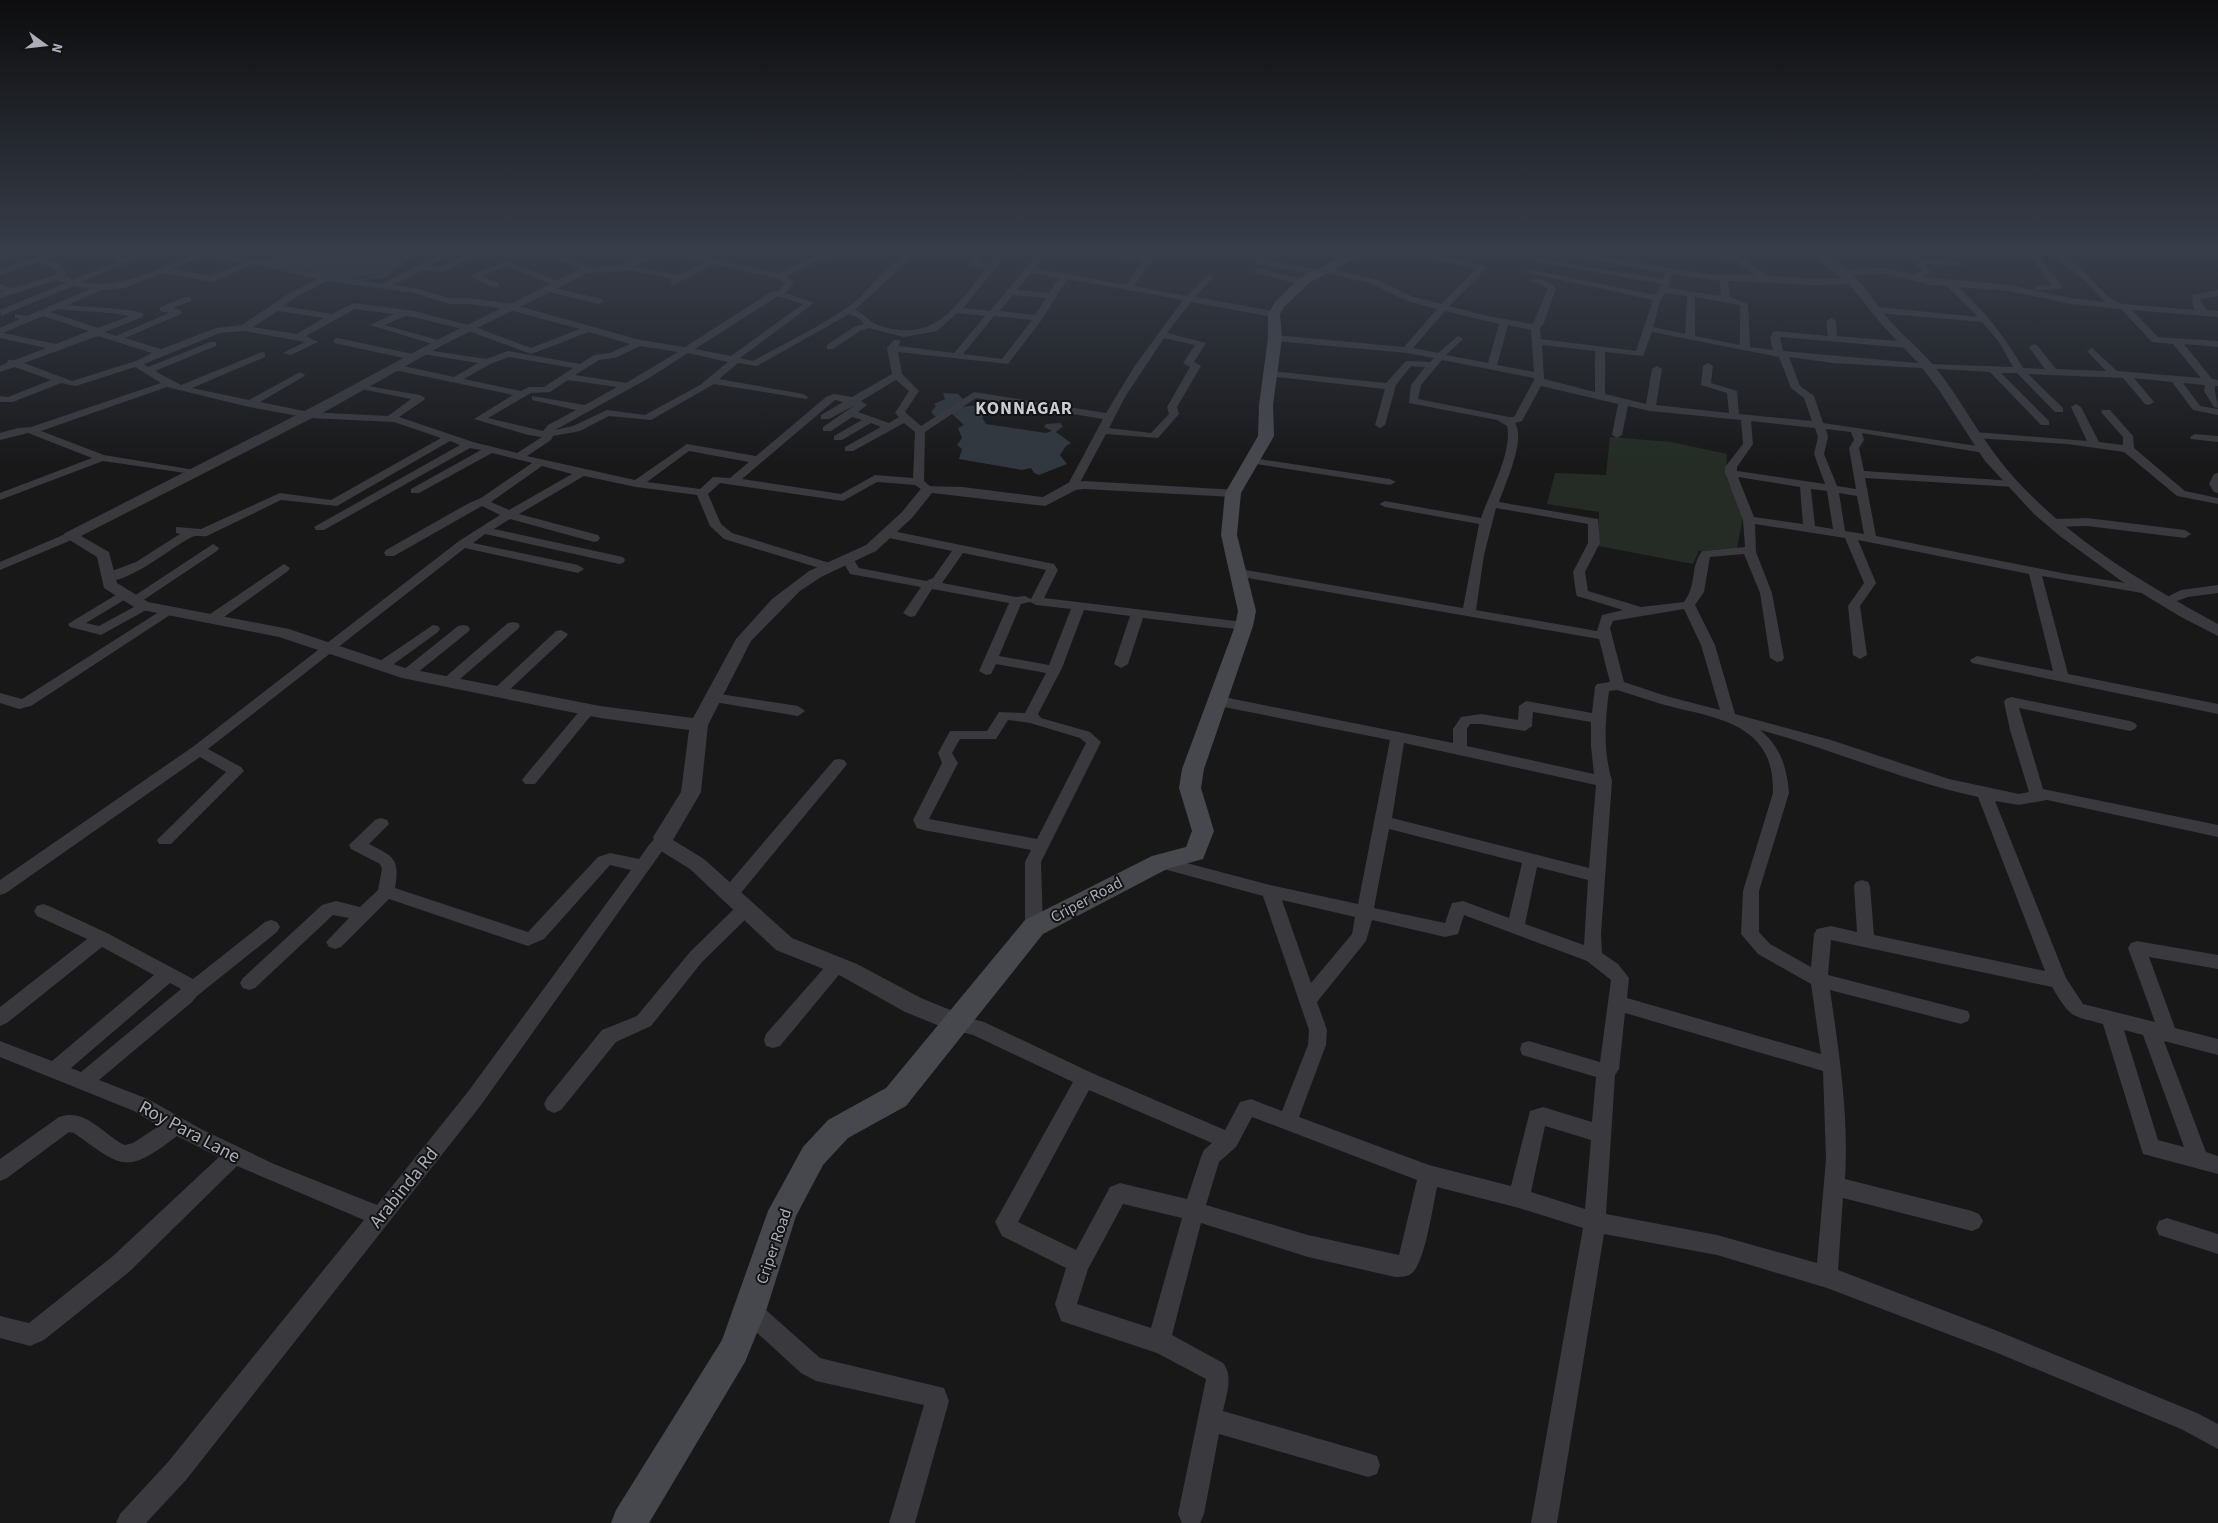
<svg xmlns="http://www.w3.org/2000/svg" width="2218" height="1523" viewBox="0 0 2218 1523" font-family="'Source Sans 3',sans-serif">
	<style>
		.green { fill: #242c25 }
		.water { fill: #31373e }
		.lines { fill: none; stroke-linecap: round; stroke-linejoin: round }
		.minor { fill: #39393e; fill-rule: evenodd }
		.tertiary { fill: #39393e; fill-rule: evenodd }
		.secondary { fill: #47484e; fill-rule: evenodd }
		.labels { text-anchor: middle; stroke-width: 4; stroke-linejoin: round; paint-order: stroke }
		.street-label { font-size: 16px; fill: #abaeb8; stroke: #131314 }
		.far-district-label { font-size: 18px; font-weight: bold; letter-spacing: 1px; fill: #cbcdd4; stroke: #131314 }
		.near-street-label { font-size: 19px; fill: #abaeb8; stroke: #131314 }
	</style>
	<rect width="100%" height="100%" fill="#181819"/>
	<polygon class="green" points="1610,437 1671,442 1727,454 1726,478 1744,512 1737,548 1699,551 1693,564 1598,546 1599,512 1547,504 1555,473 1606,475"/>
	<g class="water">
		<polygon points="306,251 422,251 423,253 402,263 405,266 392,268 394,272 388,273 390,275 384,278 359,281 356,280 378,274 351,279 322,275 306,269 284,272 285,266 273,264"/>
		<path d="M943 393 958 394 963 399 955 405 958 408C968 405 985 404 993 411L982 417 986 424 1046 433 1052 431 1044 427 1046 424 1060 423 1063 426 1056 432 1071 443 1066 446 1060 455 1067 464 1039 475 1034 473 1031 468 1022 470 959 459 962 449 957 445 962 438 958 428 964 425 952 414 936 417 931 412 936 406 934 404 945 399Z"/>
	</g>
	<g class="lines">
		<g class="minor">
			<polygon points="17,251 30,251 0,262 0,257"/>
			<path d="M84 251H100L127 258 142 251H154L81 282C123 290 156 269 194 254L185 251C212 251 237 260 264 261 274 261 286 251 302 251L275 263 326 275 383 284 444 251H455L429 266C449 269 465 251 486 251L443 272 422 270 393 285 415 288 450 298H469L511 304 640 340 685 347 771 292 779 291 785 283 777 278 713 264 674 285 670 282 673 279 625 269V265L680 275 704 262 660 251H677L779 273 814 256 801 251 834 254 841 251H852L835 259 823 258 786 276 794 282 786 293 814 303 740 358 753 361C785 343 828 323 856 301 875 285 895 251 922 251L902 266 855 310C863 313 870 322 877 325 934 344 954 309 986 269L970 267 969 265 975 254 982 256 978 263 990 264 1000 251H1009L963 308 990 311 1040 251H1049L1035 268 1126 285 1143 261 1093 255H1090V251L1146 256 1149 251H1155L1153 259 1134 286 1187 296 1209 274 1213 277 1195 297 1274 311 1278 314 1274 317 1191 302 1167 333 1206 343 1194 362 1201 366 1177 407 1179 414 1158 438 1106 434 1077 488H1069L1067 486 1103 419 976 398 925 432 924 481 931 487 929 489H921L915 485 877 482 843 501 720 483 708 494 721 524 732 533 833 564 835 567 833 570 829 571 724 539 710 526 697 495 636 487 584 476 519 514 598 535 600 538 598 541 594 542 510 519 494 529 623 557 625 560 623 563 619 564 485 534 473 543 578 565 584 569 578 573 465 548 208 749 241 767 244 771 171 844H159L157 840 226 772 200 757 6 893 0 895V880L194 746 459 541 500 515 482 506 394 556H386L384 553 386 550 469 503 481 498 532 463 492 453 419 493H411V489L481 450 470 448 324 530H316L314 527 460 445 450 441 337 506 281 500 207 536C202 537 196 535 192 537 171 547 127 586 104 580L102 577 104 574 136 562 180 534 176 533V527L201 529 280 493 331 500 441 438 394 422 309 418 249 407 167 387 41 431 104 455 195 470 201 473 199 475 103 461 0 500V493L92 458 28 433 0 440V433L18 428 31 427 161 383 135 367 76 386 61 383 13 402H0V396L8 397 51 380 15 367 0 372V366L7 363 8 360H15L46 348 0 338V328L20 319 15 318V314L27 316 90 289 73 286 1 316 0 310 65 283 58 280 0 298V292L3 291 0 290V284L11 288 56 275 58 272 38 261V257H41L58 263 67 272 64 276 72 280 119 261ZM204 256 244 263 211 276 171 269ZM254 264 318 279 288 294 242 325 216 328 161 349 125 338 181 314V310L173 308 191 301V297H185L160 307V311L169 313 116 336 105 332 143 317V313C118 307 94 308 68 305L101 290 125 288 162 273 212 282ZM1031 273 1059 278 1049 293 1017 290ZM1067 279 1183 300 1134 367 1106 413 974 392 921 426 905 412 919 391 902 374 898 352 1008 364 1043 318ZM327 281 414 293 450 304H469L510 310 580 329 531 348 472 326 414 311 354 303 332 314 283 306 294 298ZM1013 295 1046 298 1035 315 999 311ZM778 296 803 304 731 356 695 349ZM59 309C82 312 108 311 130 316L98 328 50 312ZM355 309 394 314 370 325 439 346 444 343 442 341 384 325 406 316 414 317 466 330 531 354 589 332 630 344 610 353 594 355 580 364 508 351 486 359 420 349 418 351 423 354 478 363 454 377 394 364 389 367 394 370 513 395 474 419 528 435 542 437 517 453 473 442 399 417 424 400 425 398 420 395 356 384V388L411 399 388 416 309 412 260 402 303 377 305 375 300 372 249 400 192 388 265 357V353L262 352 181 385 155 371 216 346V342H210L148 367 144 364 220 333 244 331 305 342 283 353 291 355 318 342 306 336ZM278 311 324 318 297 334 253 327ZM957 313 985 316 954 353 899 346 900 340H894L887 348 892 374 852 397 834 394 826 397 756 456 687 444 635 480 527 456 551 440 553 436 580 431 609 416 651 420 714 384 807 399 808 397 803 394 719 379 738 363 757 366 849 314 859 318 864 324 854 327 827 345V349H833L860 331 869 328 904 337 937 331ZM43 316 89 331 56 344 3 333ZM994 316 1032 320 1002 359 963 354ZM98 336 152 353 136 361 72 381 24 363ZM1164 338 1195 345 1183 363 1190 367 1167 407 1169 414 1151 433 1109 428 1125 397ZM640 346 678 352 626 383 575 375 599 360 615 358ZM688 353 728 362 700 385 645 415 607 410 573 426 555 430 649 378ZM509 357 573 368 544 387H529L521 391 464 379 490 364ZM568 380 617 387 585 405 532 396V400L576 410 548 425 543 431 488 418 531 393 550 392ZM896 380 909 391 895 413 899 417 889 423 858 412 867 405 861 401ZM835 400 843 402 821 415V419H829L855 405 823 427V431H831L852 417 862 420 834 436V440H842L871 423 881 427 845 447V451H853L904 423 915 432 913 478 875 475 841 494 742 479ZM689 451 749 462 730 478 713 477 700 489 647 482ZM542 466 572 474 509 510 491 502Z"/>
			<polygon points="541,251 553,251 593,269 586,271"/>
			<polygon points="634,251 649,251 657,255 653,257"/>
			<polygon points="959,251 968,251 963,254"/>
			<path d="M1259 251H1267L1262 260 1321 270 1325 267 1378 280 1413 297 1441 304 1476 269 1399 251H1416L1485 266V270L1449 306 1487 316 1533 324 1548 288 1530 281C1537 276 1551 282 1556 288L1544 323 1540 328 1541 339 1636 351 1653 300 1525 272 1529 269 1655 295 1662 284 1538 262 1534 260 1535 258 1663 279 1664 273 1546 251H1566L1713 275H1756L1733 260 1693 256 1689 254 1693 252 1738 256 1769 276 1815 279 1852 278 1856 281 1852 284 1815 285 1728 281 1730 297 1748 304 1750 347 1773 350 1770 338 1773 332 1776 331 1828 336 1826 321 1831 318 1836 321 1837 336 1908 342 1913 345 1908 348 1780 337 1783 351 1928 364 2013 367 1999 342 1982 322 1877 313 1873 310 1877 307 1978 317 1947 286 1931 285 1887 274 1845 275 1841 272 1845 269 1887 268 1914 275 1922 271 1910 257 1842 253 1838 251H1918L1920 259 1958 262 1962 264 1958 266 1925 264 1931 272 1923 277 2009 285 2071 298 2105 302 2084 280 2047 251C2078 251 2101 302 2124 304L2195 310 2193 306 2192 295 2218 290V296L2200 299 2206 310 2218 311V317L2132 310 2158 337 2218 341V347L2184 344 2212 379 2218 380V386H2215C2214 393 2218 400 2218 408L2214 407 2204 391 2205 385 2183 383 2200 406 2218 409V415L2193 410 2172 382 2134 378 2154 402 2149 405 2145 404 2123 378 2028 374 2063 408V412H2055L2017 373H2001L2049 421V425H2041L1990 372 1833 363 1789 357 1800 386 1814 396 1823 423 1984 447 1989 450 1984 453 1862 433 1864 440 1859 448 1864 471 2014 481 2020 484 2014 487 1865 478 1876 536 2067 574 2146 586 2148 589 2146 592 2142 593 2042 576 2068 674 2218 704V714L1972 663 1970 660 1977 656 2053 671 2029 574 1858 540 1876 583 1860 606 1867 655 1860 659 1853 655 1848 606 1864 583 1845 538 1755 524 1756 552 1772 593 1784 658 1782 661 1777 662 1770 658 1760 593 1744 554 1710 557 1704 592 1695 605 1715 645 1735 714 1831 740 1949 779 2019 794 2029 792 2010 730 2004 702 2006 699 2011 697 2130 721 2135 723 2137 726 2135 729 2130 731 2019 708 2043 789 2218 825V837L2047 800 2019 805 1995 801 2066 978 2083 1004 2155 1022 2128 948 2131 943 2137 941 2218 955V969L2149 957 2175 1028 2218 1039V1055L2164 1041 2206 1152 2218 1156V1174L2143 1154 2103 1024C2069 1015 2071 1018 2052 987L1831 940 1828 975 1968 1011 1970 1016 1968 1021 1961 1024 1830 990C1839 1052 1849 1115 1845 1179L1972 1211 1979 1214 1983 1221 1979 1228 1972 1231 1843 1198 1838 1270 1995 1330 2197 1413 2218 1424V1449L2181 1429 1995 1352 1827 1288 1717 1255 1604 1234 1557 1523H1531L1583 1228 1519 1208 1437 1187C1433 1205 1425 1264 1411 1274 1406 1277 1400 1277 1395 1277L1308 1257 1201 1223 1172 1335 1223 1363C1234 1377 1226 1395 1223 1411L1368 1453 1377 1456 1380 1465 1377 1474 1368 1477 1219 1434 1204 1514 1200 1523H1182L1178 1514 1206 1379 1157 1353 1061 1321 1055 1304 1066 1268 1002 1236 995 1222 1073 1082 973 1035 950 1029 948 1023 950 1017 957 1015 984 1022 1092 1073 1225 1130 1240 1102 1251 1099 1282 1111 1308 1045 1309 1030 1263 896 1160 868 1154 866 1152 862 1154 858 1160 856 1270 885 1358 904 1390 740 1219 706 1214 704 1212 701 1214 698 1219 696 1453 743V729L1461 717 1481 714 1518 720 1519 706 1526 701 1592 713 1595 687 1597 684 1610 682 1599 639 1236 576 1234 573 1240 569 1463 608 1479 524 1385 507 1379 504 1385 501 1481 518C1489 494 1513 451 1507 426L1497 420 1409 403 1411 385 1425 367 1411 366 1396 385 1385 425 1380 428 1375 425 1385 389 1268 376V372L1271 371 1386 383 1406 361 1430 362 1434 358 1407 353 1275 341 1270 338 1275 335 1404 347 1437 309 1407 301 1372 284 1323 272 1319 275 1256 264 1254 260ZM1672 274 1720 281 1721 296 1668 288ZM1958 287 2009 291 2071 304 2121 309 2152 342 2173 344 2201 378 2117 371 2092 348 2087 351 2106 371 2056 369 2037 345 2034 344 2029 347 2045 369 2023 368C2005 337 1984 310 1958 287ZM1665 293 1687 296 1685 334 1653 327 1660 301ZM1695 297 1740 305V345L1695 336ZM1445 311 1499 324 1488 363 1446 355 1463 339 1458 336 1438 353 1413 348ZM1508 325 1531 330 1534 372 1497 365ZM1652 332 1779 357 1791 388 1804 398 1812 421 1739 414 1737 391 1711 383 1713 366 1708 363 1703 366 1701 385 1727 393 1729 413 1656 405 1662 369 1657 366 1652 369 1646 404 1605 394V352L1643 356ZM1542 345 1595 351V392L1544 379ZM1442 360 1534 378V380L1514 417H1509L1418 399 1421 385ZM1541 386 1618 404 1612 435 1617 438 1622 435 1628 406 1650 411 1741 420 1743 444 1725 467V473L1743 520 1745 547 1702 551C1689 569 1698 583 1684 602L1641 607 1588 591 1585 572 1600 543 1598 519 1499 502C1505 484 1526 440 1515 423L1522 421ZM1751 421 1815 428 1818 437 1814 454 1825 484 1737 471V467L1753 444ZM1826 429 1851 432 1854 440 1849 448 1856 489 1837 486 1824 454 1828 437ZM1738 477 1800 487 1803 524 1754 517ZM1811 489 1827 491 1833 529 1815 526ZM1839 493 1857 496 1864 534 1845 531ZM1496 508 1588 524V543L1573 572 1576 593 1577 596 1623 610 1602 615 1597 631 1476 610 1484 555ZM1684 609 1701 645 1720 710 1666 696 1624 682 1610 628 1613 621ZM1617 690C1631 694 1644 699 1658 703 1693 714 1748 717 1766 755 1772 767 1773 780 1773 793L1743 891 1741 934 1758 954 1811 984 1821 1054 1627 998 1629 978 1618 964 1602 953 1601 934 1612 781C1603 751 1605 721 1609 691ZM1533 712 1591 722V746L1594 774 1467 746V729L1470 724H1481L1525 731 1532 726ZM1760 730C1834 750 1904 781 1978 797L2045 971 1874 935 1870 886 1868 882 1862 880 1856 882 1854 886 1857 932 1831 926 1817 929 1814 934 1811 967 1770 944 1759 932V891L1789 793C1787 768 1781 747 1760 730ZM1404 743 1596 785 1589 868 1392 818ZM1389 829 1522 863 1509 918 1463 901 1452 903 1445 923 1374 908ZM1537 867 1588 880 1584 945 1525 924ZM1282 900 1355 917 1352 934 1311 983ZM1464 915 1587 961 1611 980 1600 1062 1529 1041 1522 1043 1520 1049 1522 1055 1596 1077 1592 1122 1543 1107 1530 1111 1511 1186 1429 1165 1299 1117 1326 1045 1327 1030 1317 1002 1366 941 1372 920 1445 937 1458 934ZM1625 1013 1823 1071 1826 1159 1817 1263 1717 1235 1606 1214 1615 1075 1619 1069ZM2124 1030 2143 1035 2184 1147 2158 1140ZM1089 1090 1212 1143 1204 1150 1201 1157 1187 1199 1120 1183 1110 1187 1076 1250 1018 1222ZM1252 1117 1417 1180 1399 1255 1308 1235 1206 1205 1219 1162 1236 1147ZM1545 1126 1591 1140 1585 1209 1531 1192ZM1123 1204 1182 1218 1151 1328 1077 1304 1088 1269Z"/>
			<polygon points="1314,251 1329,251 1354,259 1350,261"/>
			<polygon points="2026,251 2034,251 2061,285 2061,289 2035,290 2035,286 2052,285"/>
			<polygon points="507,261 561,282 562,284 558,287 507,266 481,276 498,283 498,287 492,287 470,276"/>
			<polygon points="1258,268 1306,280 1307,282 1303,285 1255,273 1255,269"/>
			<polygon points="547,286 602,299 603,301 599,304 544,291 543,289"/>
			<polygon points="337,338 413,354 418,357 413,360 334,343 334,339"/>
			<polygon points="2076,404 2081,407 2099,442 2123,445 2123,437 2101,412 2102,410 2110,410 2133,436 2134,448 2185,491 2218,498 2218,504 2177,496 2124,452 2067,444 1975,438 1970,435 1975,432 2087,441 2071,407"/>
			<polygon points="2195,434 2218,436 2218,442 2191,439 2190,437"/>
			<polygon points="1253,458 1390,479 1396,482 1390,485 1249,463 1248,461"/>
			<polygon points="2218,473 2218,493 2214,492 2209,484 2214,474"/>
			<polygon points="2087,518 2185,530 2191,534 2185,538 2087,526 2055,527 2049,523 2055,519"/>
			<path d="M888 530 1054 564 1058 570 1044 598 1244 622 1251 626 1244 630 1143 618 1128 664 1121 668 1114 664 1130 616 1084 610 1062 668 1038 714 1041 718 1090 732 1101 742 1041 862 1043 927 1040 932 1034 934 1028 932 1025 927V862L1031 850 923 830 917 828 913 820 942 763 938 753 950 731H987L999 712 1025 713 1046 673 996 664 991 674 986 675 979 671 1009 603 932 589 915 616 910 617 903 613 921 587 850 574 842 560 848 556 852 557 859 568 926 581 933 578 952 551 884 537V531ZM963 553 1046 570 1031 599 1025 596 1016 597 942 583ZM1030 602 1036 605 1071 609 1049 665 999 656 1021 604ZM1008 720 1030 723 1080 738 1086 743 1037 839 929 819 958 763 952 753 960 739H996Z"/>
			<polygon points="70,532 76,536 74,539 0,570 0,562"/>
			<polygon points="213,544 219,548 217,551 139,603 134,604 128,600"/>
			<polygon points="284,564 290,568 288,571 217,622 207,622 205,619 207,616"/>
			<polygon points="2218,585 2218,593 2188,597 2163,606 2157,602 2181,590"/>
			<polygon points="124,590 130,594 129,597 86,623 99,626 143,602 149,606 148,609 101,635 70,627 68,624"/>
			<polygon points="165,608 170,609 171,612 170,615 31,706 19,709 0,703 0,693 22,699"/>
			<polygon points="513,622 518,623 520,626 518,629 453,685 443,685 441,682 443,679 508,623"/>
			<polygon points="433,625 438,626 440,629 438,632 387,669 377,669 375,666 377,663"/>
			<polygon points="463,625 468,626 470,629 468,632 412,677 402,677 400,674 402,671 458,626"/>
			<polygon points="561,630 568,634 566,637 504,695 494,695 492,692 494,689 556,631"/>
			<polygon points="713,693 798,706 805,711 798,716 708,701 706,698"/>
			<polygon points="588,705 593,707 595,710 593,713 535,784 525,784 522,780 525,776 583,707"/>
			<polygon points="839,759 844,760 847,764 844,768 735,900 729,901 723,900 721,895 723,890 834,760"/>
			<path d="M381 818 387 820 389 824 369 844C394 857 400 858 395 888L528 932 598 857 610 853 639 859C647 849 654 832 668 836L670 840 481 1105 186 1480 146 1523H116L120 1514 168 1462 364 1220 237 1166 129 1272 44 1340 30 1346 0 1338V1316L29 1323 113 1256 219 1157 177 1136C126 1175 123 1168 74 1133L69 1132 7 1178 0 1181V1159L59 1117C86 1107 103 1135 125 1145L133 1143 159 1126 134 1111 0 1057V1041L52 1061 154 975 102 947 7 1023 0 1026V1007L87 939 37 916 34 911 37 906 43 904 49 906 107 933 193 979 265 922 271 920 277 922 280 927 277 932 197 996 192 1002 99 1080 148 1099 201 1129 274 1164 377 1205 467 1093 631 870 610 865 544 939 528 946 389 899 341 947 335 949 329 947 326 942 349 918 333 915 255 988 249 990 243 988 240 983 243 978 322 905 336 901 360 907 378 890 382 869 380 864 351 849 349 845 375 820ZM170 983 181 989 81 1072 71 1068Z"/>
			<polygon points="745,902 751,904 753,909 751,914 702,962 651,1026 616,1042 561,1110 554,1113 547,1110 544,1104 547,1098 602,1030 637,1016 690,952 739,904"/>
			<polygon points="837,958 843,960 846,965 843,970 780,1046 773,1048 766,1046 764,1040 766,1034 831,960"/>
			<polygon points="2167,1218 2218,1234 2218,1254 2159,1235 2156,1228 2159,1221"/>
			<polygon points="750,1300 758,1303 820,1358 944,1388 949,1401 915,1523 889,1523 924,1405 816,1381 801,1373 742,1319 739,1311 742,1303"/>
		</g>
		<g class="tertiary">
			<polygon points="55,251 71,251 0,275 0,269"/>
			<polygon points="652,251 666,251 625,271 588,273 443,345 328,410 81,536 109,552 117,583 148,602 289,629 405,668 600,706 693,718 736,639 772,599 809,571 866,545 902,512 923,486 963,487 1043,497 1068,483 1084,481 1238,490 1240,493 1238,496 1233,497 1084,489 1076,490 1045,506 932,493 912,518 876,551 821,577 800,591 751,641 708,725 701,792 673,840 704,859 792,938 857,964 921,998 965,1016 969,1023 965,1030 957,1033 905,1012 841,976 776,950 690,869 656,848 653,837 681,792 689,730 600,718 402,678 279,637 137,609 104,588 97,557 63,536 65,533 318,404 435,341 582,268 619,266"/>
			<path d="M1807 251C1845 251 1869 296 1891 322 1908 340 1928 357 1943 377 1968 412 1988 450 2018 482 2074 542 2146 585 2218 624V636L2181 617 2120 580 2061 537 2034 514 1985 461 1939 390 1919 364 1884 327 1848 283Z"/>
		</g>
		<polygon class="secondary" points="1353,251 1369,251 1309,283 1284,307 1280,314 1282,338 1273,405 1274,436 1241,493 1237,535 1256,611 1253,626 1204,769 1201,788 1214,831 1203,859 1167,869 1043,934 906,1106 848,1138 823,1165 796,1216 766,1311 745,1362 649,1523 611,1523 616,1510 722,1340 768,1211 803,1147 828,1120 886,1088 1025,920 1152,856 1186,847 1192,831 1179,788 1182,769 1235,626 1238,611 1221,535 1225,493 1258,436 1259,405 1268,338 1268,314 1275,302 1301,277"/>
	</g>
	<linearGradient id="sky" x2="0" y2="1"><stop stop-color="#0d0d0e"/><stop offset="0.54" stop-color="#373d49"/><stop offset="1" stop-color="#373d49" stop-opacity="0"/></linearGradient>
	<rect width="2218" height="465" fill="url(#sky)"/>
	<g class="labels">
		<g class="street-label">
			<text transform="translate(1086 899) rotate(-28)" y="6">Criper Road</text>
			<text transform="translate(773 1246) rotate(-71)" y="6">Criper Road</text>
		</g>
		<g class="far-district-label">
			<text x="1024" y="414">KONNAGAR</text>
		</g>
		<g class="near-street-label">
			<text transform="translate(190 1131) rotate(28)" y="7">Roy Para Lane</text>
			<text transform="translate(403 1187) rotate(-51)" y="7">Arabinda Rd</text>
		</g>
	</g>
	<g transform="translate(45 45) rotate(105)" stroke="#131314" stroke-width="4" paint-order="stroke">
	<path d="M0-4L9 19L0 12L-9 19Z" fill="#abaeb8"/>
	<text y="-8" font-size="14" font-weight="bold" text-anchor="middle" fill="#abaeb8">N</text>
	</g>
</svg>
